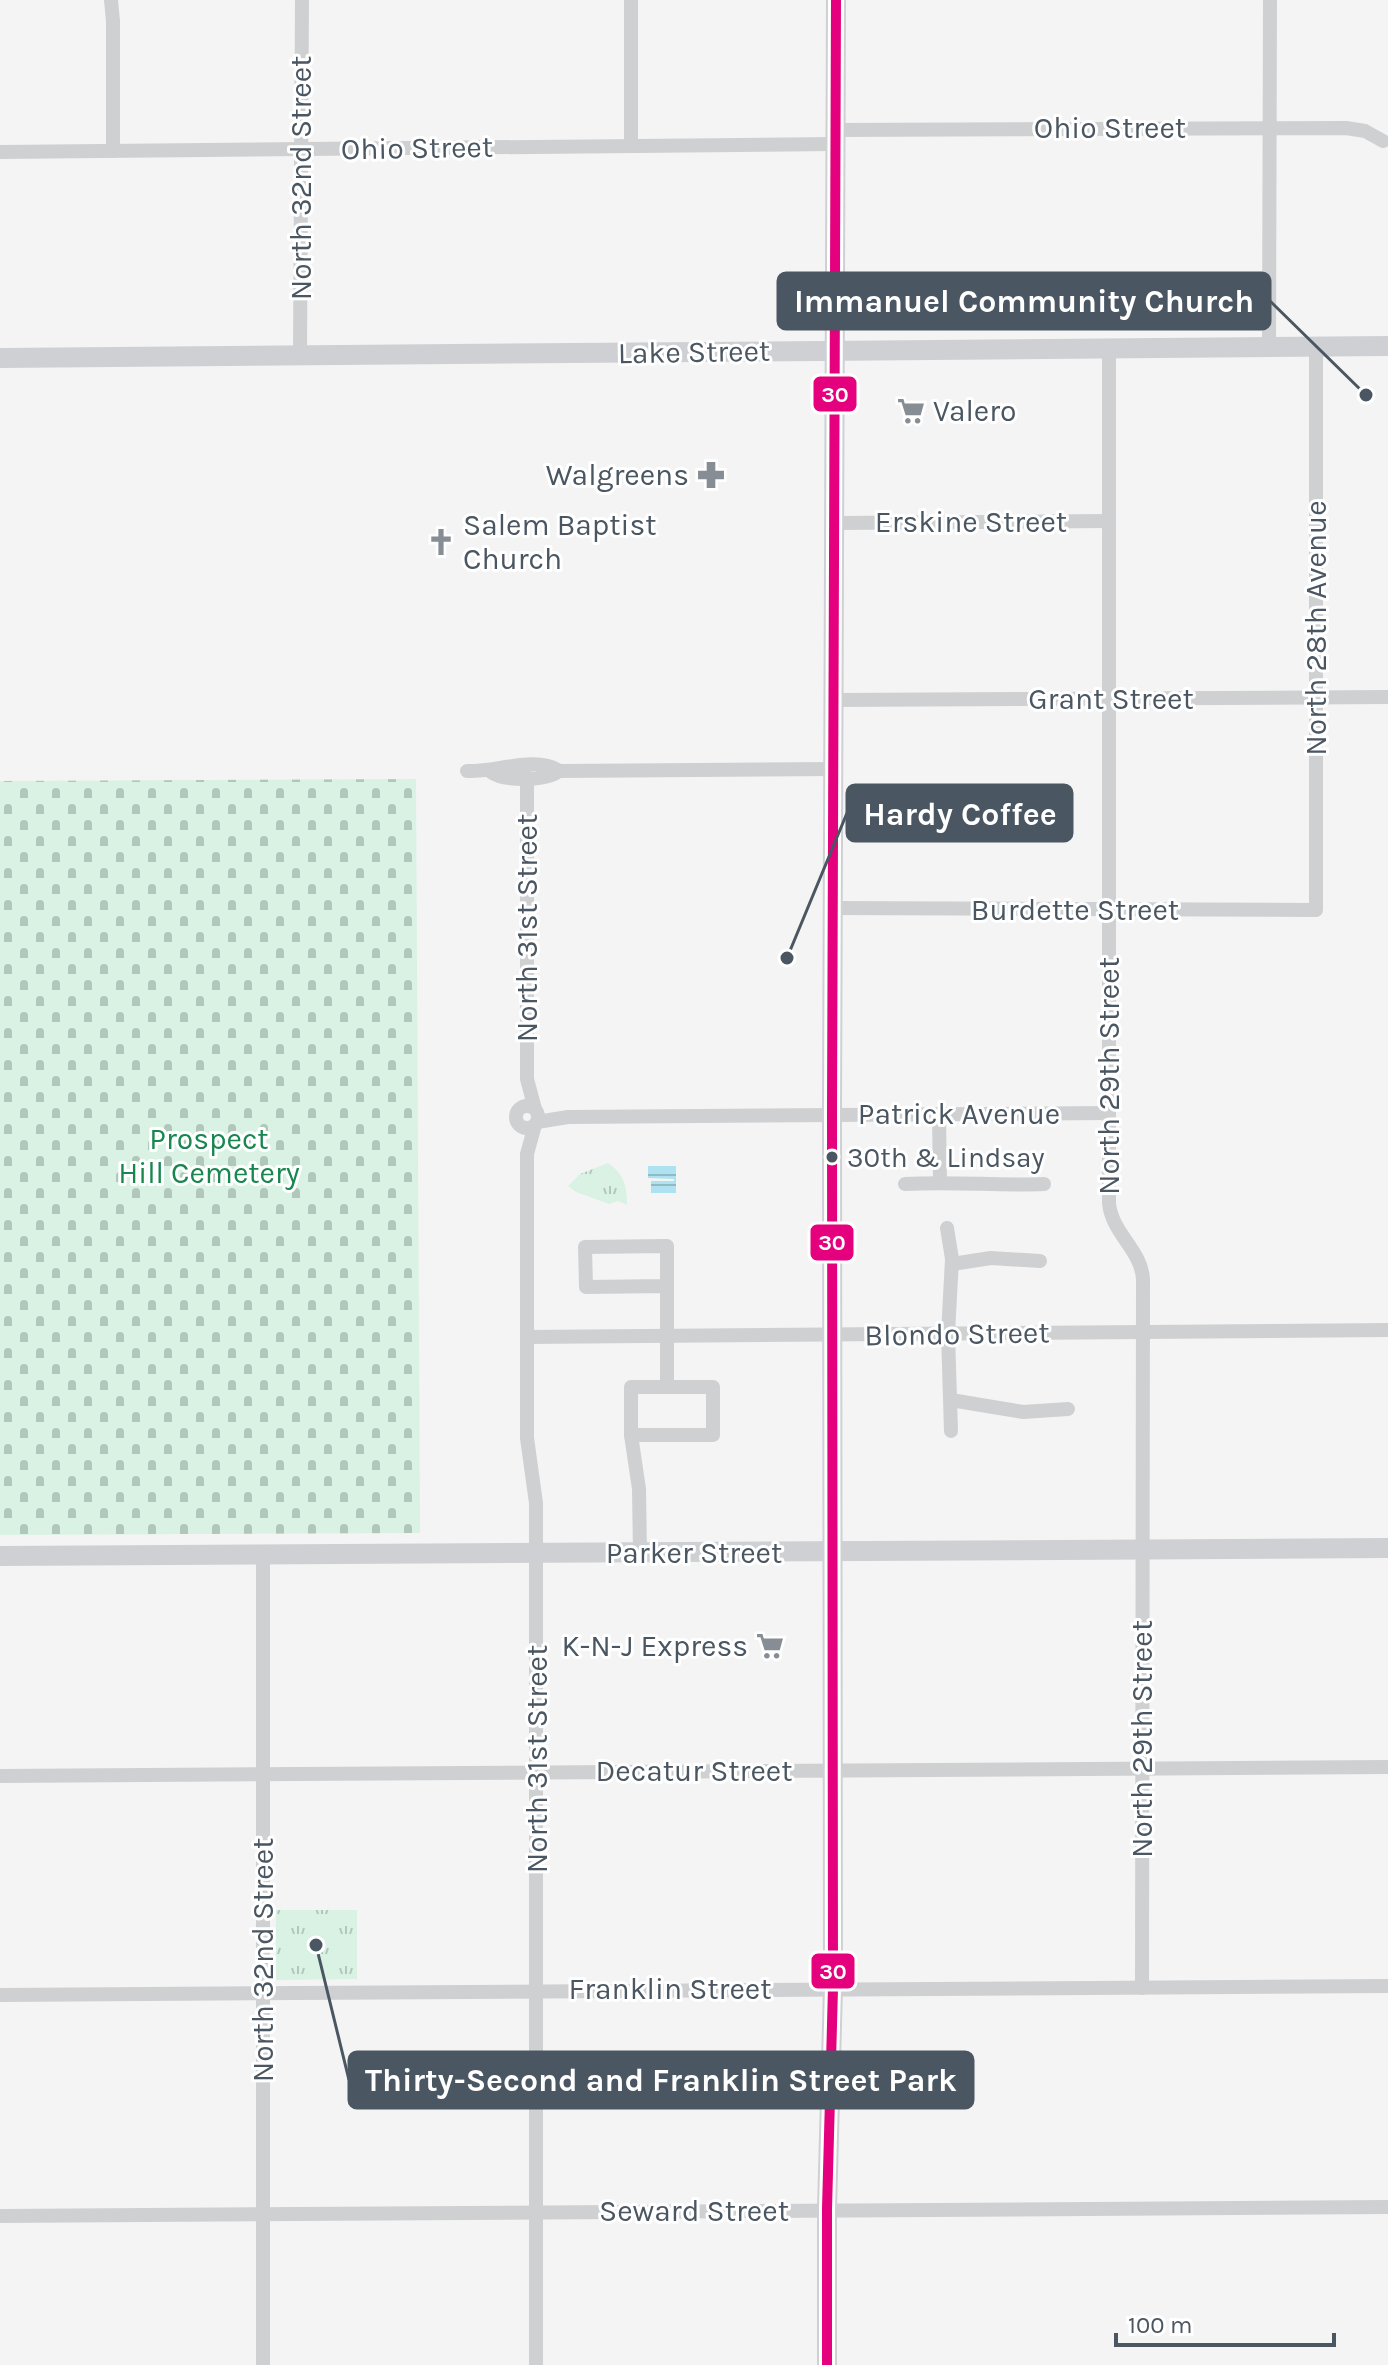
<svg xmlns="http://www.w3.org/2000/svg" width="1388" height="2365" viewBox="0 0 1388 2365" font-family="Karla,sans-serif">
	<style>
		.cemetery { fill: url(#cemetery-stones) }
		.park { fill: url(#park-tufts) }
		.water { fill: url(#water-rules) }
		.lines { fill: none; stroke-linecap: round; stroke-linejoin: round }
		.street { stroke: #ced0d2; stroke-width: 14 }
		.secondary { stroke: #ced0d4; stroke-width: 20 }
		.bus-1-casing { stroke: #fff; stroke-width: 16 }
		.bus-1 { stroke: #e5007d; stroke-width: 10 }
		.bus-dot { fill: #4a5661; stroke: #fff; stroke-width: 3 }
		.labels { text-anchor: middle; stroke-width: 6; stroke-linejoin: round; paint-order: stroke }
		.bus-label { font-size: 28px; fill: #4a5661; stroke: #fff; text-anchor: start }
		.street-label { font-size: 30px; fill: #4a5661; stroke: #fff }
		.poi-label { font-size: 30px; fill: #4a5661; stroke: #fff; text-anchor: start }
		.park-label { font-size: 30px; fill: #17864f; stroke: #fff }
		.leader { fill: none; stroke: #4a5661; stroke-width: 3 }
		.callout-dot { fill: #4a5661; stroke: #fff; stroke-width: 3 }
		.callout { fill: #4a5661; stroke: #4a5661; stroke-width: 3 }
		.callout-label { font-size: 32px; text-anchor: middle; font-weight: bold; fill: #fff }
		.line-badge { stroke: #fff; stroke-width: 3 }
		.badge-label { font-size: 22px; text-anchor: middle; font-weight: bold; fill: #fff }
	</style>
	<defs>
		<pattern id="cemetery-stones" width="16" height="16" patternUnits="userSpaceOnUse" patternTransform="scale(2)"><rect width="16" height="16" fill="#d9f2e3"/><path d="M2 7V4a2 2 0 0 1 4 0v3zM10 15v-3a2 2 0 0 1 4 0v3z" fill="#b2c7bb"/></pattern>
		<pattern id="park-tufts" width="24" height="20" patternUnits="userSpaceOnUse" patternTransform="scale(2)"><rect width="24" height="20" fill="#d9f2e3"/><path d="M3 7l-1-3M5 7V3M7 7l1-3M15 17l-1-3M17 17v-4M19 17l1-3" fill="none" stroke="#b2c7bb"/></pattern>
		<pattern id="water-rules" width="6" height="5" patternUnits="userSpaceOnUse" patternTransform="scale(2)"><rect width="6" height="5" fill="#aee2f0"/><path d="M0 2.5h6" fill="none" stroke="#90bac6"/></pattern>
	</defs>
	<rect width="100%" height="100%" fill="#f4f4f4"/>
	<polygon class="cemetery" points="416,779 420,1533 0,1535 0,781"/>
	<g class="park">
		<path d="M608 1163C624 1174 627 1186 627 1205L618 1201 609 1204 576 1192 568 1186 580 1174Z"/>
		<polygon points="276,1910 357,1910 357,1979 276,1980"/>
	</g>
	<polygon class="water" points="648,1166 676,1166 676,1193 651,1193 651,1181 674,1181 674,1179 648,1178"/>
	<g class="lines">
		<g class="street">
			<polyline points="111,0 113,21 113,151"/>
			<polyline points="835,130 1346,128 1365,131 1383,141"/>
			<polyline points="631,145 631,0"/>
			<polyline points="0,152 835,144"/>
			<polyline points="1269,346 1270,0"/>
			<path d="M1109 347V1203C1112 1234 1141 1249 1143 1279L1142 1988"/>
			<polyline points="300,355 302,0"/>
			<polyline points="835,523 1108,521"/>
			<polyline points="834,700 1388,697"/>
			<path d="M467 771C493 773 537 755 559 771L834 769"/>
			<path d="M491 772C505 782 545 781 559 771"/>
			<polyline points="527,777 527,1079 535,1109"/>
			<polyline points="833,908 1316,910 1316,346"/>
			<circle cx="527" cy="1117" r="11"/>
			<polyline points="939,1114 940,1182"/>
			<polyline points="537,1122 568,1117 1109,1113"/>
			<polyline points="535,1125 527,1154 527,1438 536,1503 536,2365"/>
			<path d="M905 1184C952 1181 998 1186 1044 1184"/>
			<polyline points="947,1228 952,1259 948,1334 951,1431"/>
			<polyline points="952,1264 991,1258 1040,1261"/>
			<polyline points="527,1337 1388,1330"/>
			<polyline points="951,1400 1023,1412 1068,1409"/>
			<polyline points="631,1435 713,1435 713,1387 667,1387"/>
			<path d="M640 1553 639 1489 631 1435V1387H667C667 1340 667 1293 667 1246L585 1247 586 1287 667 1286"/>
			<polyline points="263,1555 263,2365"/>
			<polyline points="0,1776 1388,1767"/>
			<polyline points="0,1995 1388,1986"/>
			<polyline points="0,2216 1388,2207"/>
		</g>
		<g class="secondary">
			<polyline points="0,358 1388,346"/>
			<polyline points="0,1556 1388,1548"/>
			<polyline points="827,2365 827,2209 833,1988 832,1114 836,0"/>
		</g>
		<g class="bus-1-casing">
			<polyline id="bus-1" points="827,2365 827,2209 833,1988 832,1114 836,0"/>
		</g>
		<use href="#bus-1" class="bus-1"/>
	</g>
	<defs>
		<g id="supermarket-bare" transform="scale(2.16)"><path d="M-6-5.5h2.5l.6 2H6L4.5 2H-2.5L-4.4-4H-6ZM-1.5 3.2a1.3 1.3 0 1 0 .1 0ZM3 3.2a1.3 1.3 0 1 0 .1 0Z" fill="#868d94" stroke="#fff" stroke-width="2.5" paint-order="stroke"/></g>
		<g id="pharmacy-bare" transform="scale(2.16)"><path d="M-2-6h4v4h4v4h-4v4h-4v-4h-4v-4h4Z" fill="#868d94" stroke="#fff" stroke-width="2.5" paint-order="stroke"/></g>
		<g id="church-bare" transform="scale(2.16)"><path d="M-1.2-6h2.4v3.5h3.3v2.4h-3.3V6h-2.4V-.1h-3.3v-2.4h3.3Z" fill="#868d94" stroke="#fff" stroke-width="2.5" paint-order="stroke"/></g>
	</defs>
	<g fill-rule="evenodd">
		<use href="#supermarket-bare" x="911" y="411"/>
		<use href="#pharmacy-bare" x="711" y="475"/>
		<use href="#church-bare" x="441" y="542"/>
		<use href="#supermarket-bare" x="770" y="1646"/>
	</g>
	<circle class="bus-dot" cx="832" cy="1157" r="7"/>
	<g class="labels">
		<g class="bus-label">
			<text x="847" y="1167">30th &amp; Lindsay</text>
		</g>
		<g class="street-label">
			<text x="1110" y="138">Ohio Street</text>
			<text transform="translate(417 148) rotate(-1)" y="10">Ohio Street</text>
			<text transform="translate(301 178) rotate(-90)" y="10">North 32nd Street</text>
			<text transform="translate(694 352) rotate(-1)" y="10">Lake Street</text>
			<text x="971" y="532">Erskine Street</text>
			<text transform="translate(1316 628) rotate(-90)" y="10">North 28th Avenue</text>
			<text x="1111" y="709">Grant Street</text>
			<text x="1075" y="920">Burdette Street</text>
			<text transform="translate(527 928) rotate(-90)" y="10">North 31st Street</text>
			<text transform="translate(1109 1076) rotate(-90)" y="10">North 29th Street</text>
			<text x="959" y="1124">Patrick Avenue</text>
			<text transform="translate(957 1334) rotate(-1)" y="10">Blondo Street</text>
			<text x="694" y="1563">Parker Street</text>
			<text transform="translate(1142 1739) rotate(-90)" y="10">North 29th Street</text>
			<text transform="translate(537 1759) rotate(-90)" y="10">North 31st Street</text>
			<text x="694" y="1781">Decatur Street</text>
			<text transform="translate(263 1960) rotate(-90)" y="10">North 32nd Street</text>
			<text x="670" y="1999">Franklin Street</text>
			<text x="694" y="2221">Seward Street</text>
		</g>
		<g class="poi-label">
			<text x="933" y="421">Valero</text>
			<text x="689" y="485" text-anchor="end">Walgreens</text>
			<text x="463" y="535">Salem Baptist<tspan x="463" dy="34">Church</tspan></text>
			<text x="748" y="1656" text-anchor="end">K-N-J Express</text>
		</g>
		<g class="park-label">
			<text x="209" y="1149">Prospect<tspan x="209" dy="34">Hill Cemetery</tspan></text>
		</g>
	</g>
	<path class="leader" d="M1366 395L1270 301M787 958L847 813M316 1945L349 2080"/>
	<g class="callout-dot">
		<circle cx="1366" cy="395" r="8"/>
		<circle cx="787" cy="958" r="8"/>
		<circle cx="316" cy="1945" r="8"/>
	</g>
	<g class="callout">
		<rect x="778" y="273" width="492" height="56" rx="8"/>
		<rect x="847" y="785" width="225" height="56" rx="8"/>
		<rect x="349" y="2052" width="624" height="56" rx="8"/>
	</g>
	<g class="callout-label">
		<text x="1024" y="312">Immanuel Community Church</text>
		<text x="960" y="825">Hardy Coffee</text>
		<text x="661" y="2091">Thirty-Second and Franklin Street Park</text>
	</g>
	<g class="line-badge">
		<rect x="812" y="375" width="46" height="38" rx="8" fill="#e5007d"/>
		<rect x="809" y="1223" width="46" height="39" rx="8" fill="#e5007d"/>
		<rect x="810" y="1952" width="46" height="38" rx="8" fill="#e5007d"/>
	</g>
	<g class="badge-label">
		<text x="835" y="402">30</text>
		<text x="832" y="1250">30</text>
		<text x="833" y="1979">30</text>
	</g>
	<path d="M1116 2333v12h218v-12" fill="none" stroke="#4a5661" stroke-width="4"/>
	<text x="1128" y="2333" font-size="24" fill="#4a5661" stroke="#ffffff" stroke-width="6" paint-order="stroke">100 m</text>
</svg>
